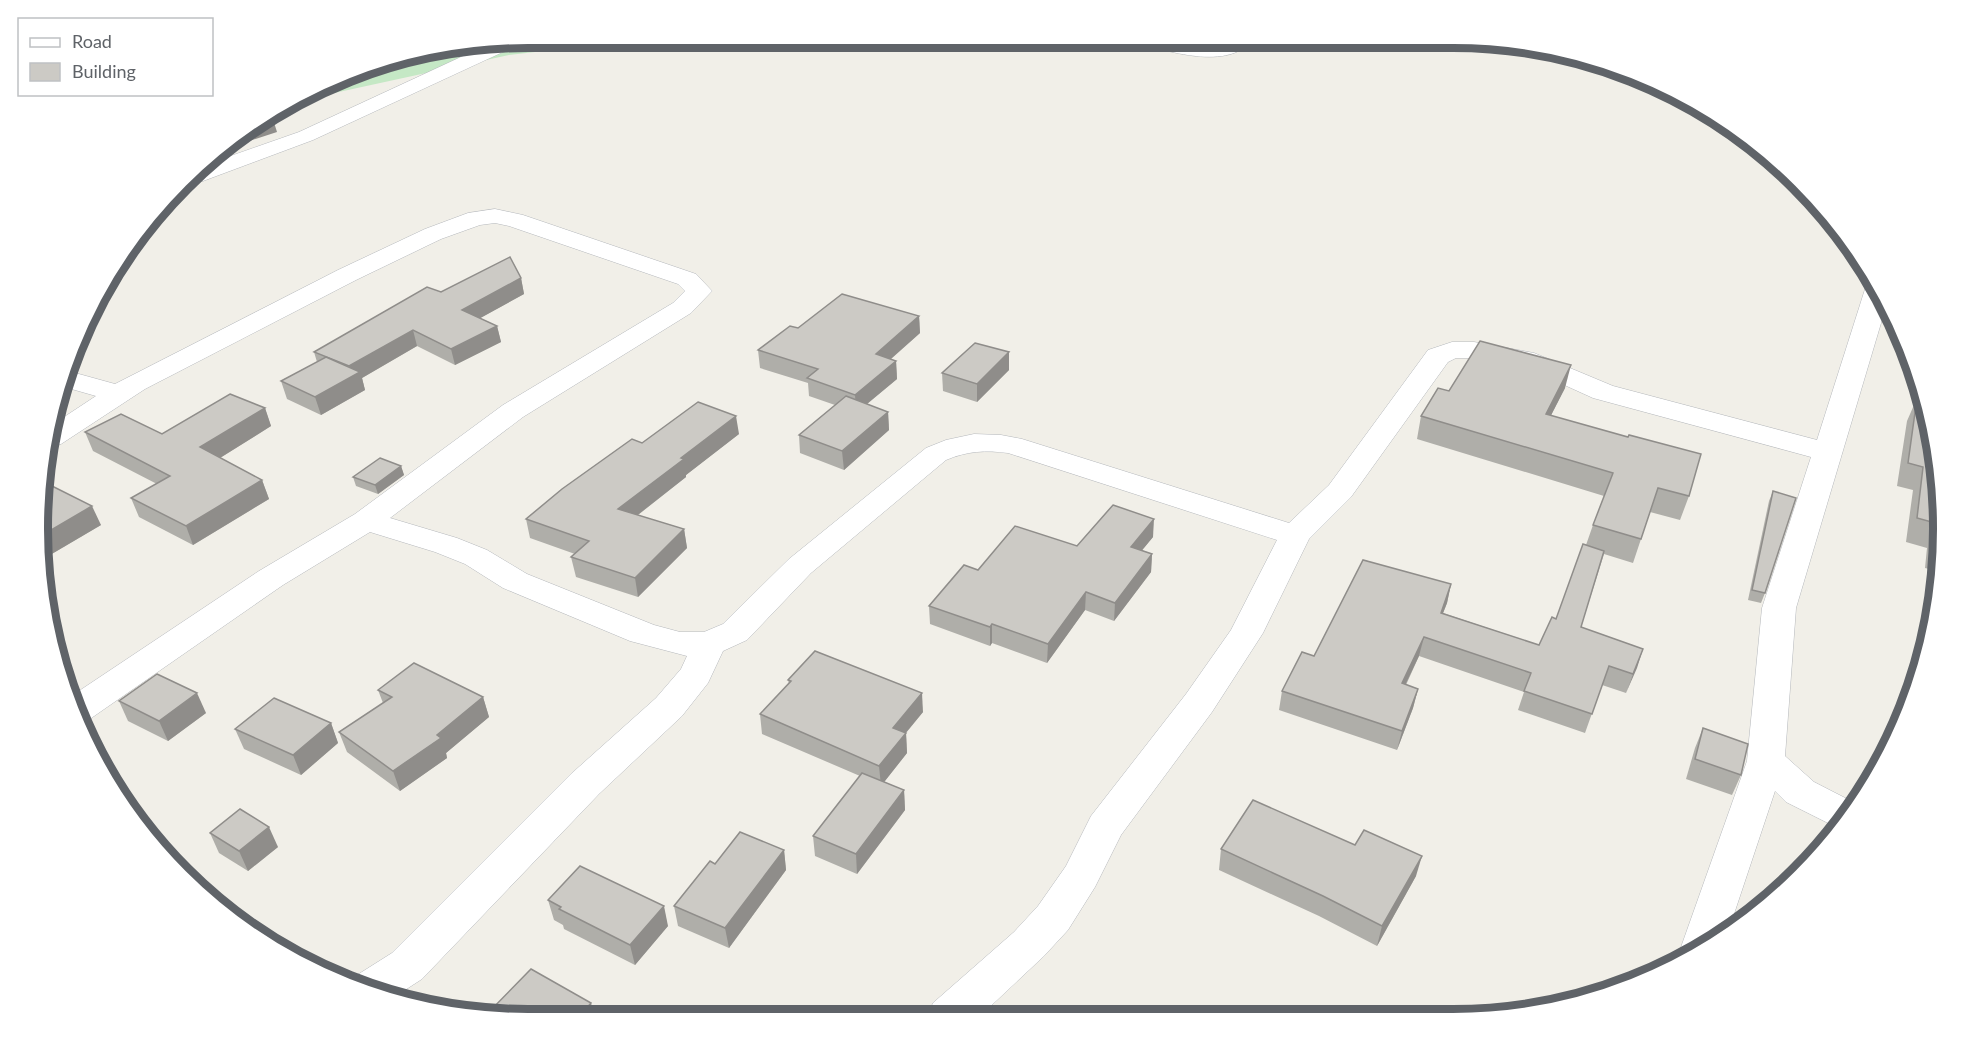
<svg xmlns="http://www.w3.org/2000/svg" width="1981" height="1057" viewBox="0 0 1981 1057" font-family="Lato,sans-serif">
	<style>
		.green { fill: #c5e8c5 }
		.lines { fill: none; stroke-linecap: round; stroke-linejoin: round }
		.minor-casing { stroke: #b5b8bc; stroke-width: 1 }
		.minor { fill: #fff; fill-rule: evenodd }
		.wall { fill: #afaea9 }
		.shaded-wall { fill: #8f8d8a }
		.building { fill: #cccac5; stroke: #8f8d8a; stroke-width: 1.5 }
		.rim { fill: none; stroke: #5f6368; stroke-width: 8 }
	</style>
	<rect width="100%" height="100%" fill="#f1efe8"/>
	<polygon class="green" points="529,38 657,38 509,55 302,100 370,64"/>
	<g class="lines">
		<g class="minor-casing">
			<g id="minor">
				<path d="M1131 38H1164L1208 46 1219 45 1232 38H1254C1229 73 1166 50 1133 42Z"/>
				<polygon points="1342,38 1361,38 1359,42 1344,42"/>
				<polygon points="521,39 520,44 313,140 203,181 190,181 205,165 299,132 489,44"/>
				<path d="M495 209 523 215 696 274 712 291 691 313 523 417 390 518 457 538 487 550 527 574 654 625 680 632H704L723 624 789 559 926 448 946 440 974 434 1001 435 1022 439 1289 523 1329 485 1428 350 1452 342H1474L1534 353 1613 386 1817 440 1866 286 1870 281 1875 279 1887 303 1796 608 1785 756 1814 782 1855 803 1838 828 1786 802 1775 791 1727 935 1684 959 1680 950 1747 761 1762 608 1811 457 1593 398 1527 368 1474 358H1456L1448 362 1351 497 1309 539 1263 633 1212 712 1121 835 1095 887 1068 930 1044 956 979 1017H927L933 1003 1014 932 1038 906 1066 866 1091 816 1186 694 1231 630 1277 540 1008 453C986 450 967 451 946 460L811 573 747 640 723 651 708 683 682 716 599 794 422 979 391 999 350 983 354 977 392 953 571 774 656 698 681 669 687 656 630 641 503 588 465 564 435 552 370 532 283 585 87 721 79 723 75 717 70 697 259 571 355 514 503 405 673 303 685 291 678 284 509 226 495 223 480 225 441 239 356 280 145 389 61 444 51 447 52 425 96 396 61 386 68 371 115 384 338 270 425 229 468 213Z"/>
			</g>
		</g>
		<use href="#minor" class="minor"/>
	</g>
	<g class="wall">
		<polygon points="656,38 673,38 668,40"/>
		<polygon points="521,278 524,294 480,318 497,326 501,342 455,365 417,346 362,378 365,390 321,415 287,399 281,381 317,362 314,352 441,292"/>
		<polygon points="919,316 920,333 891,359 896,361 897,379 867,404 888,412 889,430 844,470 800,453 799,435 835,405 809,396 808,383 760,368 758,350 798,328"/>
		<polygon points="1009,352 1009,370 977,402 943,391 942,373"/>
		<polygon points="1565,388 1551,415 1689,496 1680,520 1650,512 1633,563 1604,554 1581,627 1643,649 1626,693 1602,685 1585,733 1518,710 1524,692 1419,656 1406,685 1418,689 1413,708 1397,750 1279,710 1282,691 1314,656 1451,584 1447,603 1443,613 1539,645 1556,619 1586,545 1593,525 1604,496 1417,439 1421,416 1449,391"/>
		<polygon points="1917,398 1939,465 1942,561 1941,572 1925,568 1927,548 1906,542 1913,490 1897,486 1907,421"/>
		<polygon points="265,408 271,426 220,458 262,480 269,499 193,545 139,517 131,498 157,484 93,451 85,432 162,434"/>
		<polygon points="739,434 686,475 686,477 638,515 684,529 687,548 638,597 576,577 571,557 575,554 530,538 526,519 642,443"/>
		<polygon points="401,466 404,475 378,494 356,486 353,477"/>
		<polygon points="46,483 101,525 50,555 40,550"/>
		<polygon points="1773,491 1765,593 1761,603 1748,600 1769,501"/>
		<polygon points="1153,537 1142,550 1152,554 1151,572 1114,621 1085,610 1047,663 992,643 990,646 930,624 929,606 978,570 1077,546"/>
		<polygon points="788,680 923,712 906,733 907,753 884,782 904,790 905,810 857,874 815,856 813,836 860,776 762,734 760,714 789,684"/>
		<polygon points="378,690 483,697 489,717 446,753 447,758 400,791 347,752 339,732 383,703"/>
		<polygon points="119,701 206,713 168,741 128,721"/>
		<polygon points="331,723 338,743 301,775 244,749 235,729"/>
		<polygon points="1703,728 1741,775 1732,795 1686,779 1695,748"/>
		<polygon points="210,833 278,847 248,871 219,853"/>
		<polygon points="1221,849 1416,876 1377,946 1319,916 1219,870"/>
		<polygon points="784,850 786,870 729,948 678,926 674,906 715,864"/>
		<polygon points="548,900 668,926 635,965 564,929 563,925 554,920"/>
	</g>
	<g class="shaded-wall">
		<polygon points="272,116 277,132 222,150 221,148 229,139"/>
		<polygon points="521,278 524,294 466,326 462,310"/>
		<polygon points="919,316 920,333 876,372 876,354"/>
		<polygon points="497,326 501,342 455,365 451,349"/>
		<polygon points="413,330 417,346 362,378 365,390 321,415 315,397 352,376 349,366"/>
		<polygon points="1009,352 1009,370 977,402 977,384"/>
		<polygon points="896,361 897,379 856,413 855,395"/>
		<polygon points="1571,365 1565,388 1540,437 1546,414"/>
		<polygon points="265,408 271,426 207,466 200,447"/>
		<polygon points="888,412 889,430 844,470 842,451"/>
		<polygon points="736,416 739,434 686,475 686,477 621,528 618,509 681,458"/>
		<polygon points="401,466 404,475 378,494 375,485"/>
		<polygon points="262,480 269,499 193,545 186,526"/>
		<polygon points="92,506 101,525 50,555 41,536"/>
		<polygon points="1154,519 1153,537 1130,565 1131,547"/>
		<polygon points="684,529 687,548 638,597 635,578"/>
		<polygon points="1152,554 1151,572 1114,621 1115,603"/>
		<polygon points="1451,584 1447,603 1436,631 1441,613"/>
		<polygon points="1086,592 1085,610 1047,663 1048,644"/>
		<polygon points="992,624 992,643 990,646 990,627"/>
		<polygon points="1424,637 1419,656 1397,702 1402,683"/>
		<polygon points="1643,649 1637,668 1626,693 1633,674"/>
		<polygon points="1418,689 1413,708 1397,750 1402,731"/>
		<polygon points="197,693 206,713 168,741 159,721"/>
		<polygon points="922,693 923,712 894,747 893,728"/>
		<polygon points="483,697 489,717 446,753 447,758 400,791 393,771"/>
		<polygon points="331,723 338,743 301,775 293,755"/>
		<polygon points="906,733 907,753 881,786 879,766"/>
		<polygon points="904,790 905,810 857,874 856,854"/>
		<polygon points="269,827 278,847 248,871 239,851"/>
		<polygon points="784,850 786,870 729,948 725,928"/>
		<polygon points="1422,856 1416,876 1377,946 1382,926"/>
		<polygon points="664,906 668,926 635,965 630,945"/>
		<polygon points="591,1003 595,1018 578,1018"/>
	</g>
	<g class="building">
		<polygon points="510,257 521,278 462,310 497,326 451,349 413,330 349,366 314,352 427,287 441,292"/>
		<polygon points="842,294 919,316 876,354 896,361 855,395 807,378 818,369 758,350 790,326 798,328"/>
		<polygon points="1480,341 1571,365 1546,414 1628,437 1629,435 1701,454 1689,496 1658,488 1641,539 1593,525 1613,473 1421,416 1438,388 1449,391"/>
		<polygon points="975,343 1009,352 977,384 942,373"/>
		<polygon points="326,357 360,372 315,397 281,381"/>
		<polygon points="230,394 265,408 200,447 262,480 186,526 131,498 170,476 85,432 121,414 162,434"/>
		<polygon points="846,396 888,412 842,451 799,435"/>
		<polygon points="1917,398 1924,400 1939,465 1942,545 1937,544 1939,524 1917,518 1923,467 1908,463"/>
		<polygon points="698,402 736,416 681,458 684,459 618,509 684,529 635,578 571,557 589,541 526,519 562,489 632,439 642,443"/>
		<polygon points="380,458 401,466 375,485 353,477"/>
		<polygon points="46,483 92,506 41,536"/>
		<polygon points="1773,491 1796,498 1765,593 1752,590"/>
		<polygon points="1113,505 1154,519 1131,547 1152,554 1115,603 1086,592 1048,644 992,624 990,627 929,606 964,565 978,570 1015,526 1077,546"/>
		<polygon points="1583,544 1604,551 1581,627 1643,649 1633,674 1609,666 1592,714 1524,691 1531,673 1424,637 1402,683 1418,689 1402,731 1282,691 1302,652 1314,656 1363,560 1451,584 1441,613 1539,645 1552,617 1556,619"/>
		<polygon points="815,651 922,693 893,728 906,733 879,766 760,714 791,681 788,680"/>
		<polygon points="414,663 483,697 437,735 441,738 393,771 339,732 392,697 378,690"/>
		<polygon points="157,674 197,693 159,721 119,701"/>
		<polygon points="274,698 331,723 293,755 235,729"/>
		<polygon points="1703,728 1748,744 1741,775 1695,759"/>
		<polygon points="862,773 904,790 856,854 813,836"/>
		<polygon points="1253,800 1355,845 1364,830 1422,856 1382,926 1323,896 1221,849"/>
		<polygon points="240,809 269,827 239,851 210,833"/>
		<polygon points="740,832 784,850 725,928 674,906 710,861 715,864"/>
		<polygon points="580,866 664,906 630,945 559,909 561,907 548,900"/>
		<polygon points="531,969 591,1003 578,1018 497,1018 490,1017 486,1015"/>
	</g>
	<path d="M0 0H1981V1057H0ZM528 48H1453A480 480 0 0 1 1933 528V529A480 480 0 0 1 1453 1009H528A480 480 0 0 1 48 529V528A480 480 0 0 1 528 48Z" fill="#fff" fill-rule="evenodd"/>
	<path class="rim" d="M528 48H1453A480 480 0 0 1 1933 528V529A480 480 0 0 1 1453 1009H528A480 480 0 0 1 48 529V528A480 480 0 0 1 528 48Z"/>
	<rect x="18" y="18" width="195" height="78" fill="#ffffff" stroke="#bfc1c3" stroke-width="1.5"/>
	<rect x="30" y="38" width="30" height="9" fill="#ffffff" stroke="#bfc1c3" stroke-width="1.5"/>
	<text x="72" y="48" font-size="18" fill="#5f6368">Road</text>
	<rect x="30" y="63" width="30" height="18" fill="#cccac5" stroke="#bfc1c3" stroke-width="1.5"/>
	<text x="72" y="78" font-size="18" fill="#5f6368">Building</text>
</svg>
